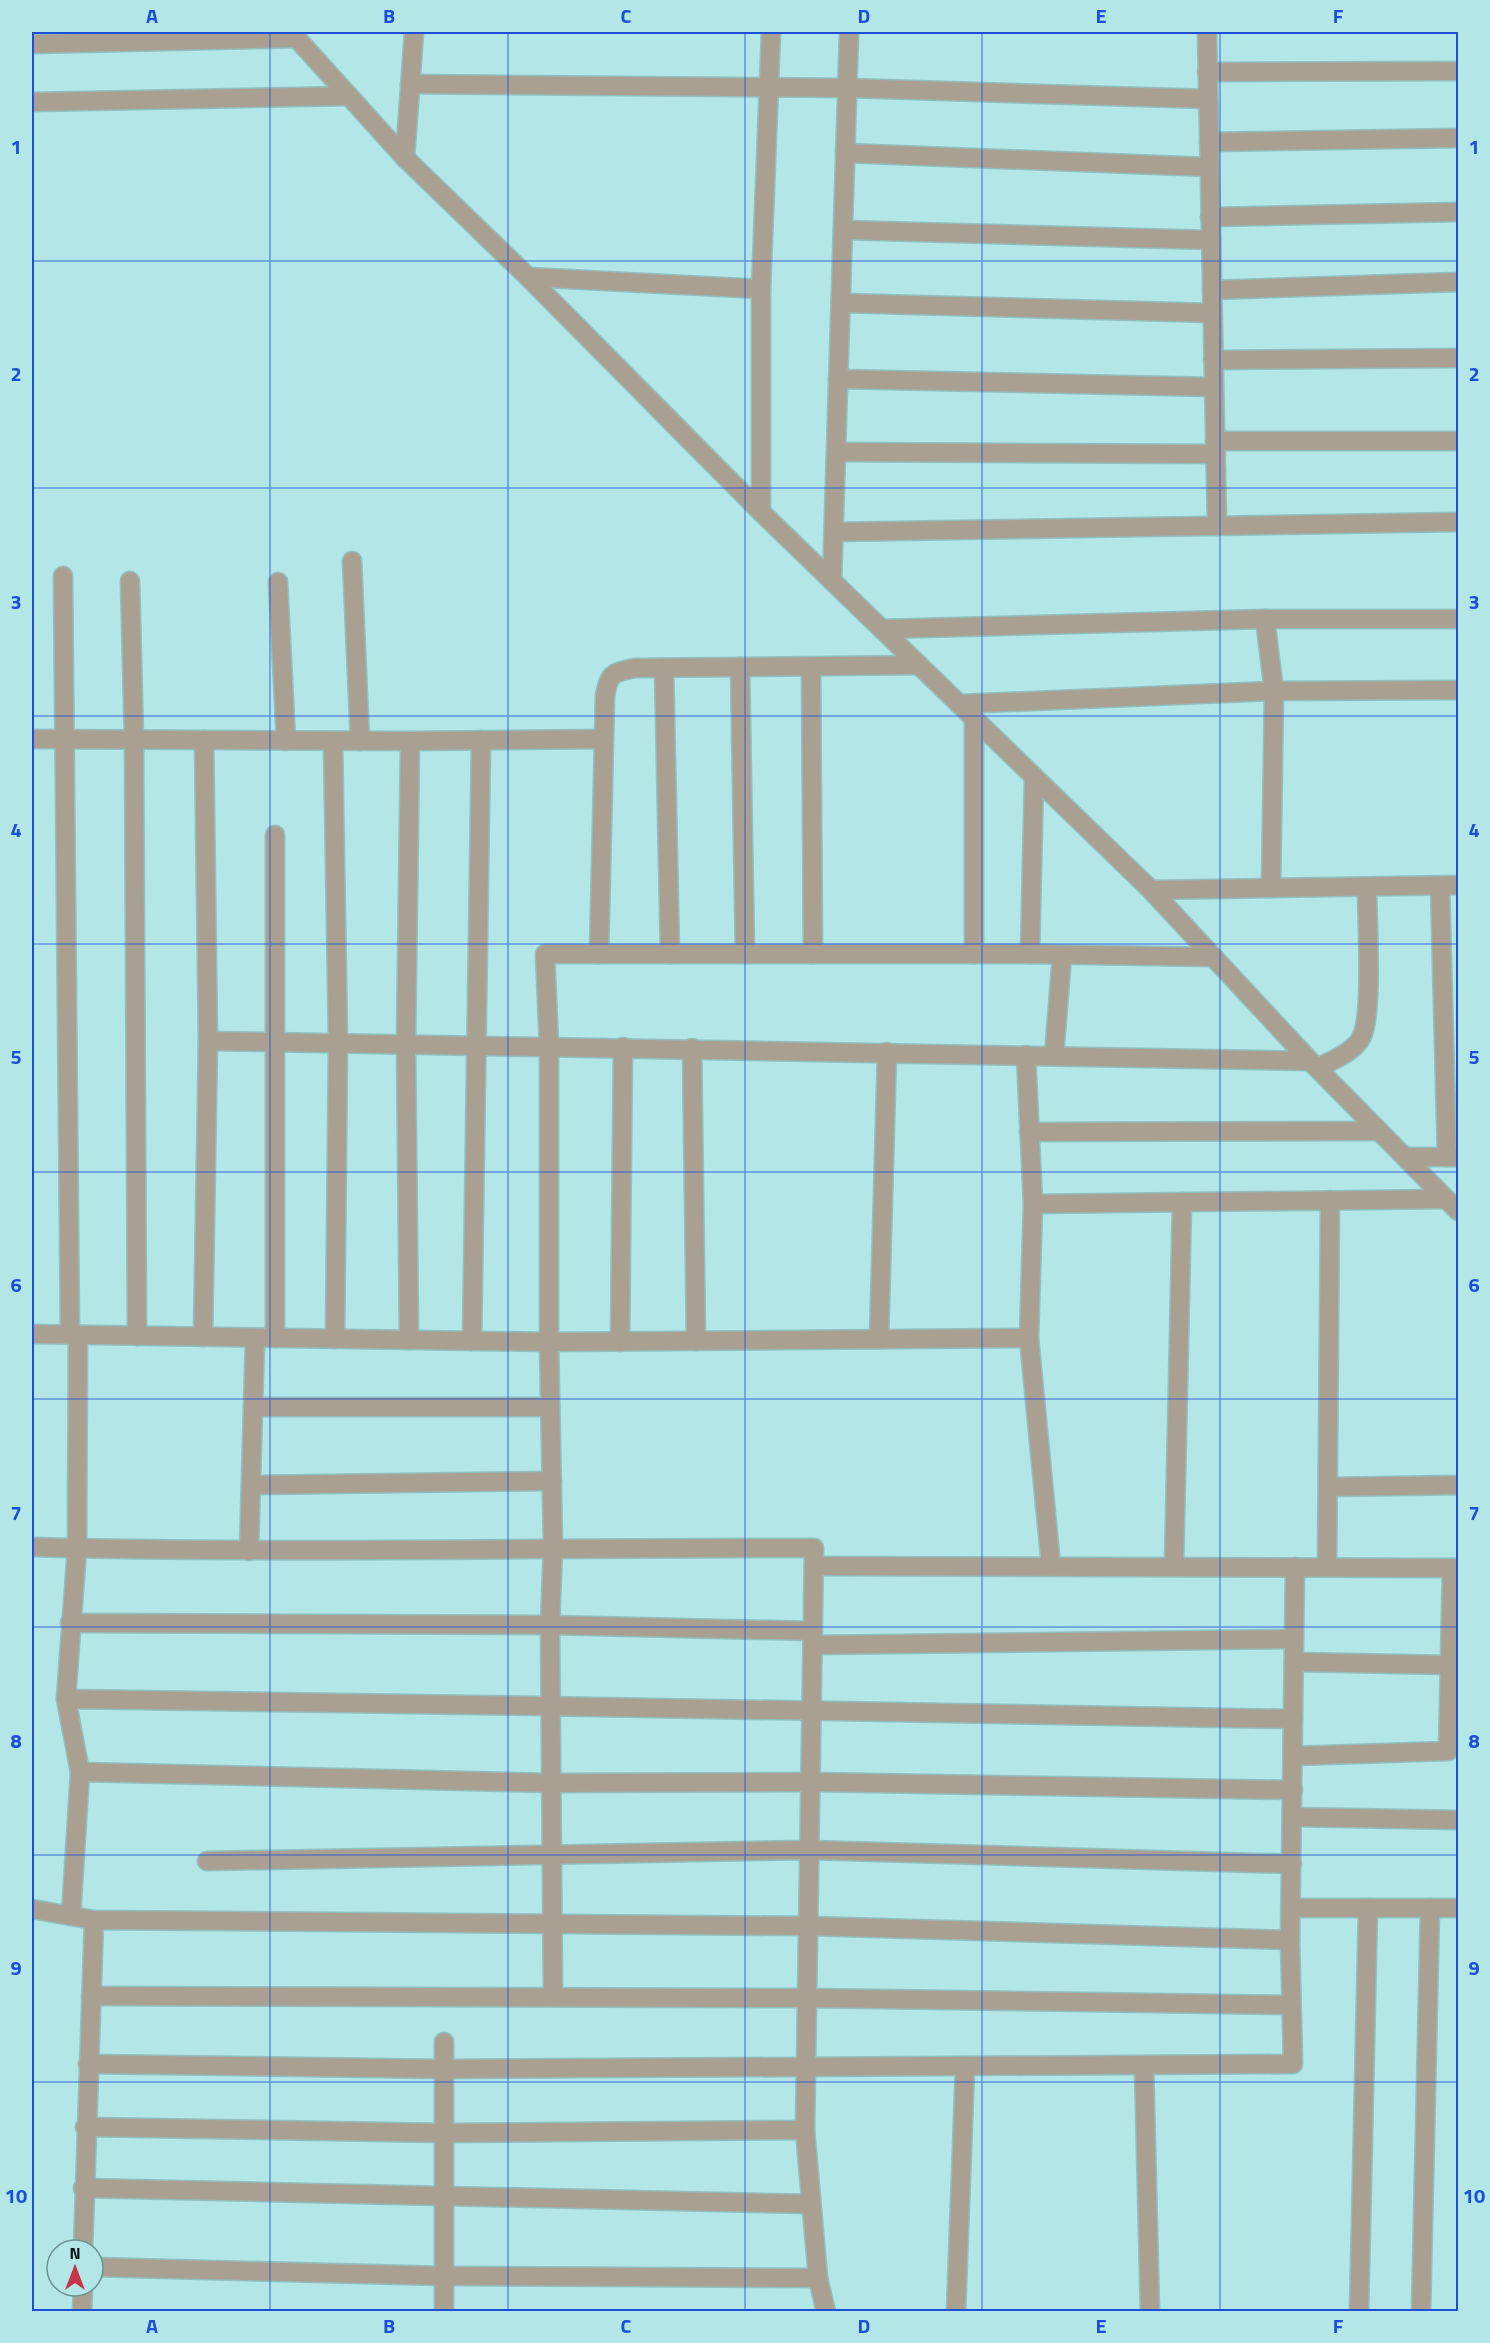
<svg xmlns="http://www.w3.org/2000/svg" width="1490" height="2343" viewBox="0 0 1490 2343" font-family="'Titillium Web',sans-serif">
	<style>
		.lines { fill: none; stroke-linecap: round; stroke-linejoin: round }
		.minor-casing { stroke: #92c0c1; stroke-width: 21 }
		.minor { stroke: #aaa091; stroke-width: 18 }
		.grid { fill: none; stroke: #1d4ed8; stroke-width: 1.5; stroke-opacity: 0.55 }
		.neatline { fill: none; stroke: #1d4ed8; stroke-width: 2 }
		.grid-label { font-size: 20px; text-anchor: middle; font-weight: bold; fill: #1d4ed8 }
	</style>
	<rect width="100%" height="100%" fill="#b2e6e7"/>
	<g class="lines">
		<g class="minor-casing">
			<g id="minor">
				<polyline points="291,32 405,158 528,277 761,512 1151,890 1310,1061 1458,1211"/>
				<polyline points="1207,32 1217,526"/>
				<polyline points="32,44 297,38"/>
				<polyline points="1207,72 1458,71"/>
				<polyline points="410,84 848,88 1208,99"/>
				<polyline points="32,102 349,96"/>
				<polyline points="1209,142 1458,138"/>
				<polyline points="845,153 1209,167"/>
				<polyline points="405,158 414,32"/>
				<polyline points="1210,217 1458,212"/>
				<polyline points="843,230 1211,240"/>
				<polyline points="528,277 761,289"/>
				<polyline points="1212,290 1458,282"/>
				<polyline points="841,303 1212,313"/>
				<polyline points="1213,360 1458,358"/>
				<polyline points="838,379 1214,387"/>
				<polyline points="1215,441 1458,441"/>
				<polyline points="836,452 1216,454"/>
				<polyline points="761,512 761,289 771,32"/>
				<polyline points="834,532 1458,522"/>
				<polyline points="352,561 360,741"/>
				<polyline points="63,576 70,1335"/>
				<polyline points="832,580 849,32"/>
				<polyline points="130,581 134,740 137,1336"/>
				<polyline points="278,582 286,741"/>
				<polyline points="1265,619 1274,691 1271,888"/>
				<polyline points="882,629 1265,619 1458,619"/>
				<polyline points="740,667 745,954"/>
				<polyline points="811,667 813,954"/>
				<polyline points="664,668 670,954"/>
				<polyline points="959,704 1274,691 1458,690"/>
				<polyline points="32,739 410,741 604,739"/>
				<polyline points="333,741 338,1042 335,1339"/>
				<polyline points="1440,886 1447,1157"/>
				<polyline points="1151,890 1458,885"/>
				<path d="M599 954 605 696C609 672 613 673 635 668L919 665"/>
				<polyline points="974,954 974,719"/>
				<polyline points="1030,954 1034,777"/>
				<polyline points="208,1041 1310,1061"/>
				<polyline points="692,1048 696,1341"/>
				<polyline points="1026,1055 1033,1204 1029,1338 1051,1566"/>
				<polyline points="1054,1056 1062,955"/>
				<path d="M1318 1068C1332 1060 1355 1052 1362 1036 1373 1012 1367 918 1367 887"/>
				<polyline points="1029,1132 1379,1131"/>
				<polyline points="1405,1157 1457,1157"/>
				<polyline points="1033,1204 1446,1199"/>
				<polyline points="32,1334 549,1342 1029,1338"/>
				<polyline points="203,1337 208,1041 204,740"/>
				<polyline points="275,1338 275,835"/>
				<polyline points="879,1339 887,1052"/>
				<polyline points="409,1340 406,1043 410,741"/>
				<polyline points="472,1341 481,740"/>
				<polyline points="620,1342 623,1047"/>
				<polyline points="253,1407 550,1407"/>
				<polyline points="251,1485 552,1481"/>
				<polyline points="1328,1487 1458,1485"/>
				<path d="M32 1547C292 1554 553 1547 814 1548L805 2130 818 2278 826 2312"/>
				<polyline points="249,1551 255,1338"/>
				<polyline points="814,1566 1458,1568"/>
				<polyline points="1174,1566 1182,1202"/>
				<polyline points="1327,1567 1330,1200"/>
				<polyline points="70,1623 550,1625 813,1631"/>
				<polyline points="813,1645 1294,1639"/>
				<polyline points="1294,1662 1450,1665"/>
				<path d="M66 1699C475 1706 884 1709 1293 1719"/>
				<polyline points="1293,1756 1448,1751 1452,1568"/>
				<polyline points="80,1772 551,1783 810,1782 1293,1790"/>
				<polyline points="1293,1817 1458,1820"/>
				<polyline points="207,1861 809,1850 1292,1864"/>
				<polyline points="1291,1908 1458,1908"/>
				<polyline points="32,1909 94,1920 807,1926 1290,1940"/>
				<polyline points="71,1916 80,1772 66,1699 77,1548 78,1335"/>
				<polyline points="91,1996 806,1998 1291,2005"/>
				<polyline points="553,1997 550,1625 553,1547 549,1342 549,1046 545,954 1030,954 1214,957"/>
				<polyline points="88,2064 444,2069 1293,2064 1290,1940 1295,1567"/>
				<polyline points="1144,2066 1150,2312"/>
				<polyline points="85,2127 444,2133 805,2130"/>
				<polyline points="83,2188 811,2204"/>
				<polyline points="83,2250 94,1920"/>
				<polyline points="93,2267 444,2276 818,2278"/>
				<polyline points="82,2312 83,2286"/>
				<polyline points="444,2312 444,2042"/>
				<polyline points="956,2312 965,2067"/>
				<polyline points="1359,2312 1368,1908"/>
				<polyline points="1421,2312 1430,1908"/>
			</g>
		</g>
		<use href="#minor" class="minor"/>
	</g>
	<path class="grid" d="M270 32V2312M508 32V2312M745 32V2312M982 32V2312M1220 32V2312M32 261H1458M32 488H1458M32 716H1458M32 944H1458M32 1172H1458M32 1399H1458M32 1627H1458M32 1855H1458M32 2082H1458"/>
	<rect width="1490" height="2343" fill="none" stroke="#b2e6e7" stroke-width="66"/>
	<g transform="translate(75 2268)"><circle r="28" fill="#b2e6e7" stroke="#6c9293" stroke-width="1.5"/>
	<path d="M0-4.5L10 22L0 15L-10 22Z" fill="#c63549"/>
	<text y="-9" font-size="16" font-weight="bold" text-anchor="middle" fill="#021415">N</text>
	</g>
	<rect x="33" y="33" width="1424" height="2277" class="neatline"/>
	<g class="grid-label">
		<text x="152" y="23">A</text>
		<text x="389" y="23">B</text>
		<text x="626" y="23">C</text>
		<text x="864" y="23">D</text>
		<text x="1101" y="23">E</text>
		<text x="1338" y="23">F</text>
		<text x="16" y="154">1</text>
		<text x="1474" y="154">1</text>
		<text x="16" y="381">2</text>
		<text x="1474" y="381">2</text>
		<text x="16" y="609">3</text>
		<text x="1474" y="609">3</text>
		<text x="16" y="837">4</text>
		<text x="1474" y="837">4</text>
		<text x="16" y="1064">5</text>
		<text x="1474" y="1064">5</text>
		<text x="16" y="1292">6</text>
		<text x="1474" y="1292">6</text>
		<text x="16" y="1520">7</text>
		<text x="1474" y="1520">7</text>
		<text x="16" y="1748">8</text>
		<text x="1474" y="1748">8</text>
		<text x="16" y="1975">9</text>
		<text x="1474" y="1975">9</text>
		<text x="16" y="2203">10</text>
		<text x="1474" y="2203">10</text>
		<text x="152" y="2333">A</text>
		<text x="389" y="2333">B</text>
		<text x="626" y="2333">C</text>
		<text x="864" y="2333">D</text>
		<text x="1101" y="2333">E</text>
		<text x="1338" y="2333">F</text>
	</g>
</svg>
